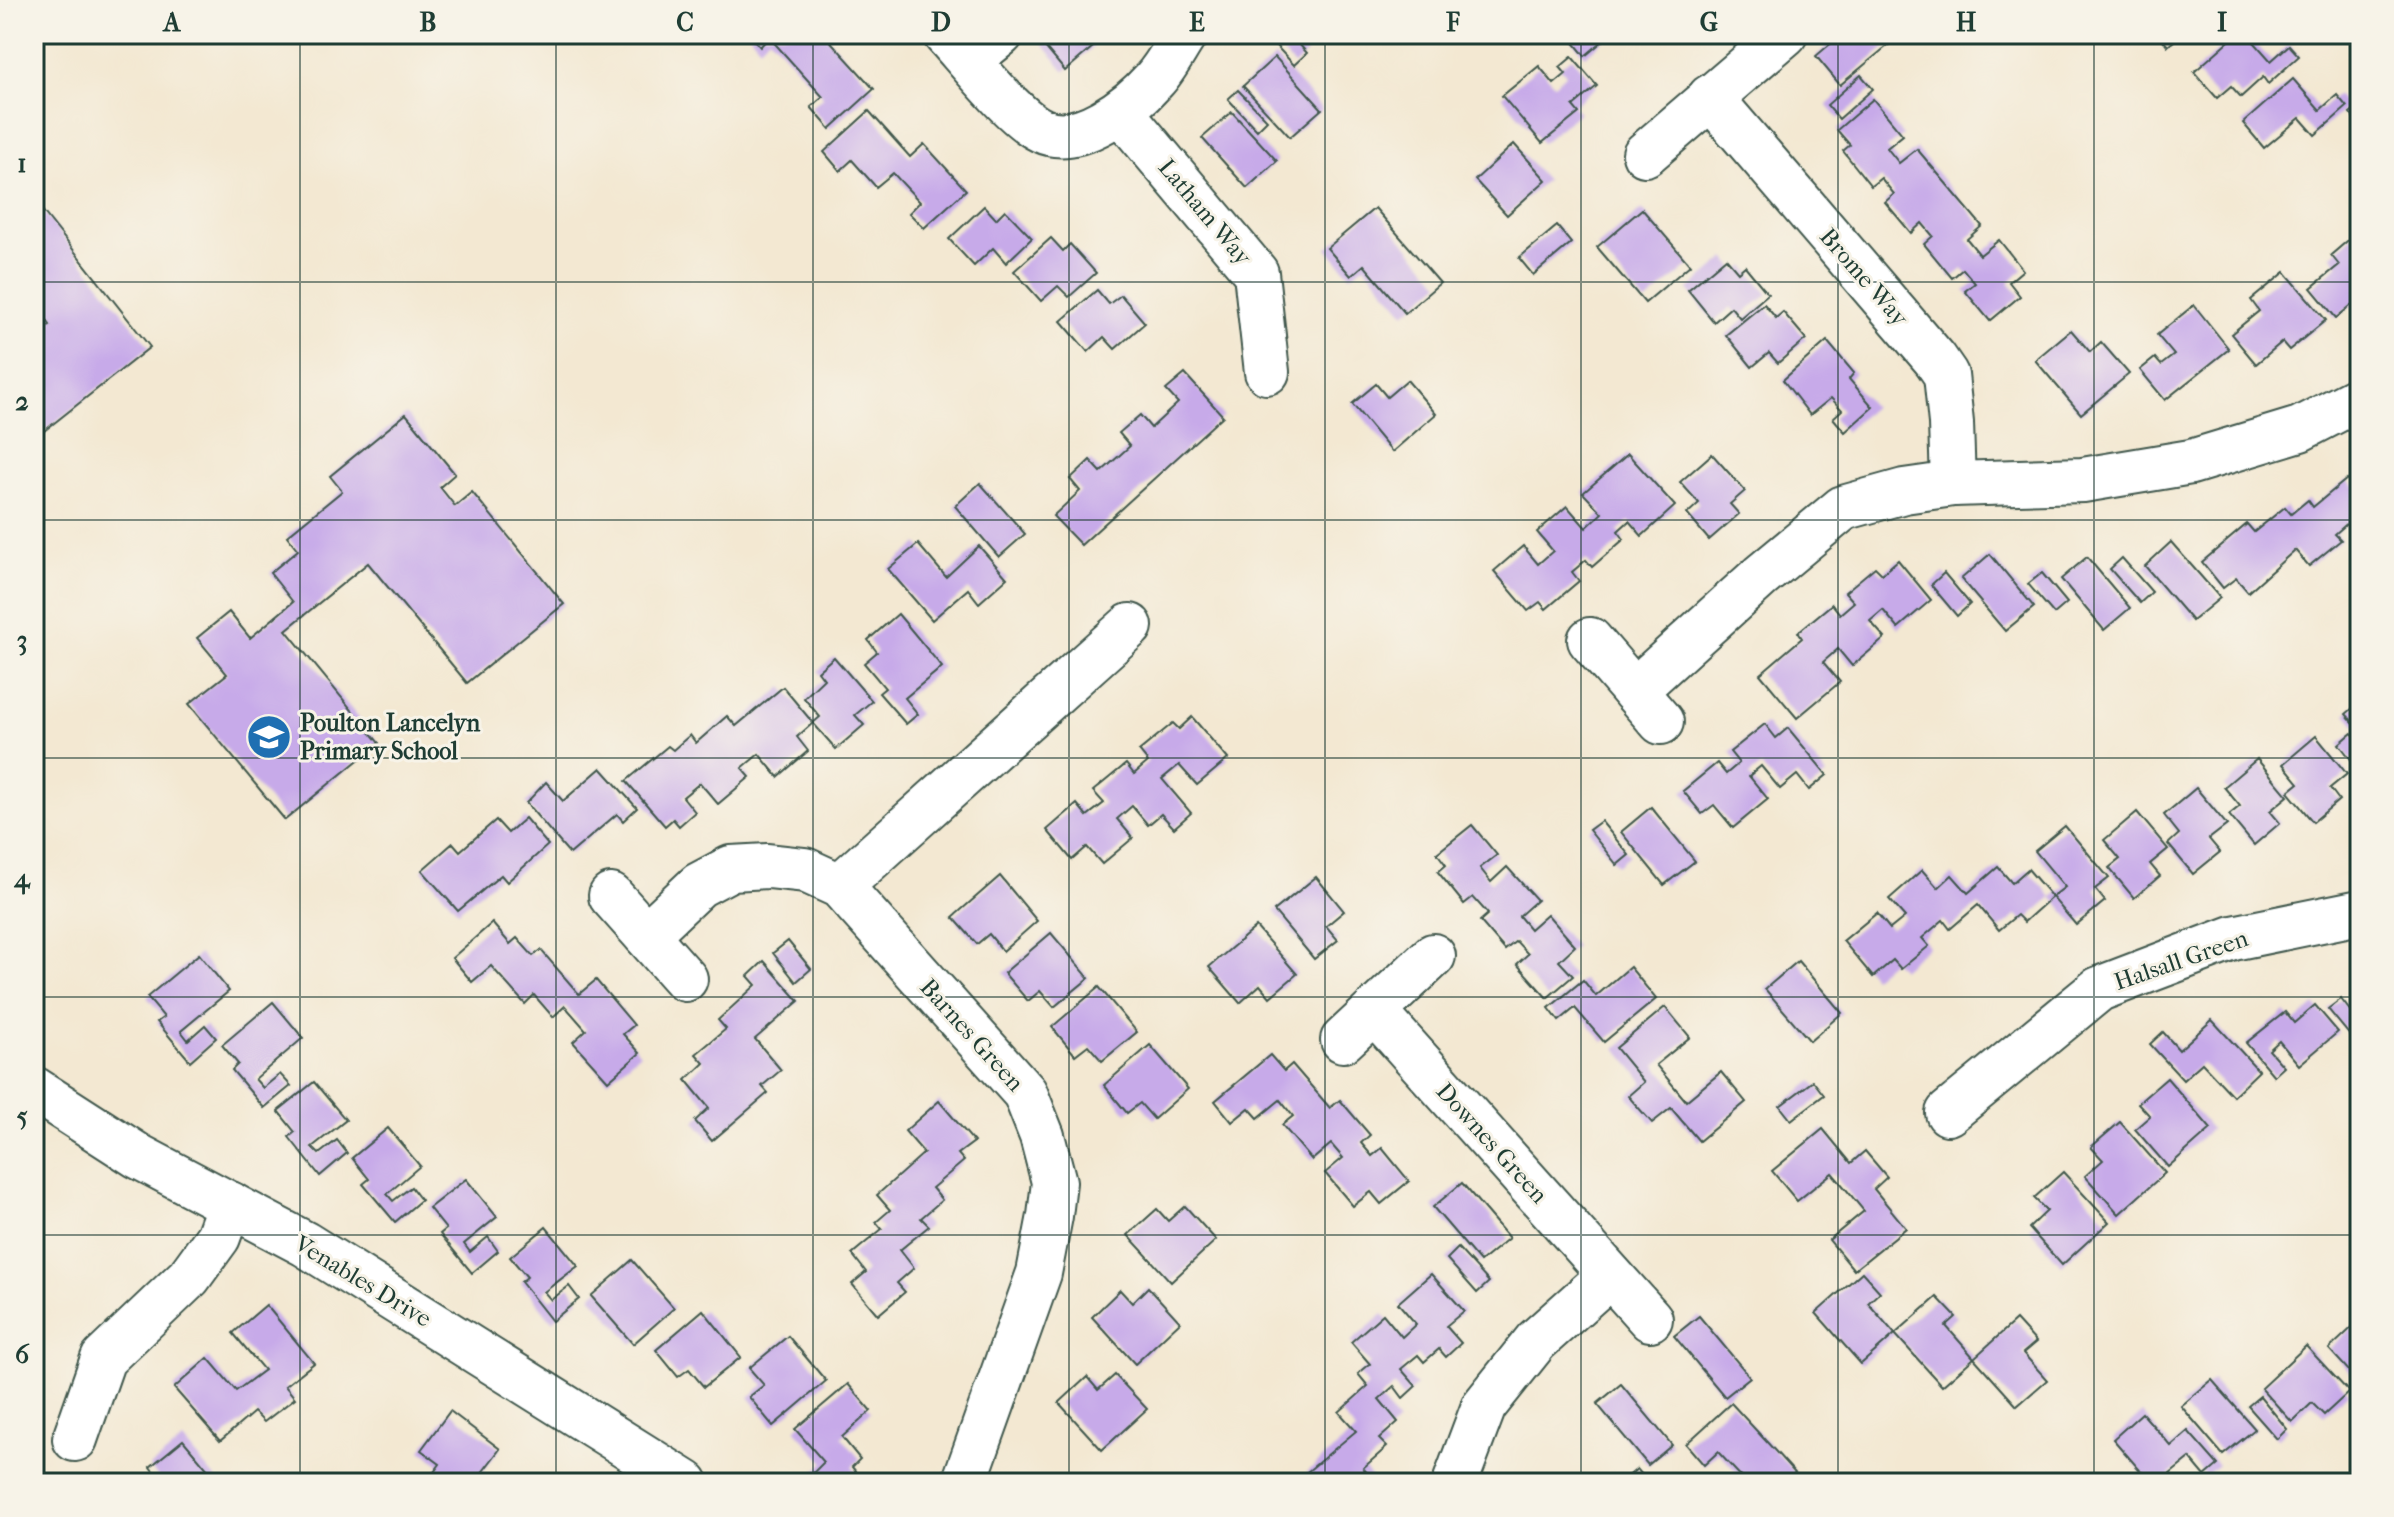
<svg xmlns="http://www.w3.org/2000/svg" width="2394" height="1517" viewBox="0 0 2394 1517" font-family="'IM FELL French Canon',serif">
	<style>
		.building { fill: #c7aae9 }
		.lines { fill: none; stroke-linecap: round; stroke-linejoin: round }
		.minor-casing { stroke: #3f574c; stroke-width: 48 }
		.minor { stroke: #fff; stroke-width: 44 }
		.grid { fill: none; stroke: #1f3d34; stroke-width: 2; stroke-opacity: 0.55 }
		.labels { text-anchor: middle; stroke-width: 6; stroke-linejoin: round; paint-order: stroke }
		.street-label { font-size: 24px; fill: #1f3d34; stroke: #f7f3e8 }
		.poi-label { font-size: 24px; font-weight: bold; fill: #1f3d34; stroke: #f7f3e8; text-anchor: start }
		.neatline { fill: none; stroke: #1f3d34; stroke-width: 3 }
		.grid-label { font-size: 26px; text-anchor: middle; font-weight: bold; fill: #1f3d34 }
	</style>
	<rect width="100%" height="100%" fill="#f7f3e8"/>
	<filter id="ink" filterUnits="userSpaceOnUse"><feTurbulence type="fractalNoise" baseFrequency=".0125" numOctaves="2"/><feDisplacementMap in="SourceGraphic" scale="16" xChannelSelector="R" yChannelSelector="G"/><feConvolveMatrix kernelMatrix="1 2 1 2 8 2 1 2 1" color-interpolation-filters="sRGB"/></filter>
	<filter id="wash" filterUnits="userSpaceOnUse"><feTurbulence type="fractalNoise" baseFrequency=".006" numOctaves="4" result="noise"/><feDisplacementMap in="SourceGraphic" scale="32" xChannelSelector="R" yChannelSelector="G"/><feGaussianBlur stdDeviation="1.8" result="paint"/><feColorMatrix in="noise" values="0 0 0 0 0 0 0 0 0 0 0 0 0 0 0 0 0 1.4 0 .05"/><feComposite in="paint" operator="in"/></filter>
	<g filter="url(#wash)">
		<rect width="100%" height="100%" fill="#f3e8d2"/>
		<g id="blocks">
			<g class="building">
				<polygon points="749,34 824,34 874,89 830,129 811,107 823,97 769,37 760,47"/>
				<polygon points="1048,34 1108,34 1065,71 1040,41"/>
				<polygon points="1265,34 1290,34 1307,53 1294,65"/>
				<polygon points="1567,34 1611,34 1585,56"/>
				<polygon points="1842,34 1885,34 1892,42 1840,85 1816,56"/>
				<polygon points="2158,34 2182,34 2168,46"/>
				<polygon points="2237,34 2247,34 2271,61 2289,45 2299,56 2268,84 2263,77 2241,97 2231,86 2217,98 2194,72"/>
				<polygon points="1275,57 1322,109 1290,137 1243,86"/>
				<polygon points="1572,57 1597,86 1573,106 1579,113 1542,143 1502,96 1539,66 1554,84 1566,74 1560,67"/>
				<polygon points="1861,75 1873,89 1839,119 1827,105"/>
				<polygon points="2293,79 2320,110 2337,95 2347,107 2315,135 2300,118 2264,148 2243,123"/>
				<polygon points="1238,90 1267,120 1257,130 1228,99"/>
				<polygon points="1873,99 1903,135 1887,148 1899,163 1917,149 1982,226 1967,239 1980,255 1999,240 2023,270 2009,282 2020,296 1990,321 1965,291 1975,283 1963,269 1952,278 1924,244 1933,236 1922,223 1911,233 1885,202 1894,194 1881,178 1871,186 1843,151 1850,145 1837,130"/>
				<polygon points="2360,105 2360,126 2350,113"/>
				<polygon points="869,111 910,157 924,144 966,190 924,228 909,213 920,202 893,173 876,187 852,160 840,171 824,152"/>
				<polygon points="1232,112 1277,161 1247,188 1202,138"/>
				<polygon points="1514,144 1546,180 1507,215 1475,180"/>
				<polygon points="34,200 150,347 34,439 34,336 50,325 34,302"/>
				<polygon points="984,206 996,219 1005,210 1032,238 1006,263 993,248 974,266 949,239"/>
				<polygon points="1375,208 1440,283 1405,313 1364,265 1351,276 1327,248"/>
				<polygon points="1642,209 1690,265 1645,303 1597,247"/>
				<polygon points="1557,226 1571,243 1533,275 1519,258"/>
				<polygon points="2360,230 2360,298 2336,318 2311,288 2339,265 2331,255"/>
				<polygon points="1051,238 1063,251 1070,244 1096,273 1069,297 1058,286 1041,301 1014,271"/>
				<polygon points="1726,258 1738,272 1745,266 1768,294 1740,318 1731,307 1714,322 1688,290"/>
				<polygon points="2285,272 2326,320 2289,350 2282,342 2256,364 2231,334 2259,311 2251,300"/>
				<polygon points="1097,290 1109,304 1121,295 1145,323 1115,349 1104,337 1088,352 1061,321"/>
				<polygon points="1764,304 1776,318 1783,312 1806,339 1778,363 1769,353 1752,367 1726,335"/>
				<polygon points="2194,305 2229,349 2165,400 2140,370 2155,358 2161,365 2174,355 2157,335"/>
				<polygon points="2071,330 2090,352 2101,342 2129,374 2081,414 2035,360"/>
				<polygon points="1827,341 1854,373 1849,379 1873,407 1845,432 1833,418 1842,410 1831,398 1810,415 1783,380"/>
				<polygon points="1185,374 1223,416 1081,545 1053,516 1080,491 1070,479 1090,460 1101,472 1130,446 1119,433 1140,415 1151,428 1178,403 1166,390"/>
				<polygon points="1407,380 1436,414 1392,452 1352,404 1376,384 1387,397"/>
				<polygon points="406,414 455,474 440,487 455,506 472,492 564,604 467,683 368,563 286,630 379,743 285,820 189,704 227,674 197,638 229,612 250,638 293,602 270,573 298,550 287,536 342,491 330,476"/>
				<polygon points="1628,454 1675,506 1642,536 1629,521 1618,531 1624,539 1592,567 1586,560 1572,572 1579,581 1546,609 1540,602 1528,611 1494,571 1523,546 1538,564 1553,551 1537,532 1567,506 1586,528 1602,513 1583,493"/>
				<polygon points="1712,454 1745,491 1730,504 1739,514 1709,540 1687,514 1699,503 1680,482"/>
				<polygon points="2347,479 2353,486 2360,481 2360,534 2350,521 2335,534 2341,540 2309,566 2295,550 2248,592 2236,578 2223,588 2202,562 2247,524 2254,532 2285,507 2291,514 2308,500 2313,507"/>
				<polygon points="980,483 1025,534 999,557 955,506"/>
				<polygon points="2171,542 2220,598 2192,621 2145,566"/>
				<polygon points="918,544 946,577 979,546 1007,578 979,603 968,589 932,620 888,569"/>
				<polygon points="1990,554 2034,607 2005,631 1961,579"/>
				<polygon points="2087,557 2130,608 2104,630 2061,579"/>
				<polygon points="2122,558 2152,592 2140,603 2110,569"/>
				<polygon points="1898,560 1931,600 1898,628 1883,610 1870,621 1885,638 1852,666 1838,649 1823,662 1840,682 1797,718 1760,674 1802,638 1798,632 1832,604 1840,614 1854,602 1845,592 1875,567 1882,574"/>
				<polygon points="1944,573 1970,604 1957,616 1931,585"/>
				<polygon points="2042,573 2067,603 2054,614 2028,584"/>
				<polygon points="898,614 942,667 905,698 918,714 906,724 879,693 885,688 864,663 877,652 868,640"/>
				<polygon points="834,657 872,701 855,715 864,725 836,749 813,723 797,737 808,751 778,777 759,754 742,768 750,777 718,804 700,783 683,797 695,812 679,826 673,819 665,826 626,781 668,746 673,750 690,735 696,743 727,716 736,726 783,687 813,723 820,717 804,698 824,679 818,671"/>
				<polygon points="2360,702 2360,730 2346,714"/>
				<polygon points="1192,717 1228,759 1197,785 1179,765 1162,779 1191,813 1174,828 1161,814 1148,825 1132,806 1117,819 1133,838 1102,864 1087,847 1072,860 1047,830 1077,804 1087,816 1104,803 1093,791 1126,764 1134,774 1148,762 1139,751 1173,723 1179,729"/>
				<polygon points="1765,724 1776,738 1788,728 1827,775 1809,790 1797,775 1780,789 1761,766 1749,776 1768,799 1733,828 1714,805 1702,814 1683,791 1717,763 1726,774 1739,763 1730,752"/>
				<polygon points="2352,733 2360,743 2360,771 2339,744"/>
				<polygon points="2316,736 2347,774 2330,788 2339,800 2313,822 2288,792 2299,783 2283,764"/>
				<polygon points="2257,759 2288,796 2270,811 2280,823 2254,845 2229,815 2240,806 2224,787"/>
				<polygon points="601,768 637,808 623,821 617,814 570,854 526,803 546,782 563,801"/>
				<polygon points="2196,788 2227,825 2209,839 2220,852 2193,874 2168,844 2179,834 2164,815"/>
				<polygon points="1651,807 1695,861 1664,885 1621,832"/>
				<polygon points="2137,812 2168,849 2150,864 2160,876 2134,898 2109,868 2120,859 2104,840"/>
				<polygon points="525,818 548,845 507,882 501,875 458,911 422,870 453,843 460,851 496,820 508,833"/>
				<polygon points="1601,821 1629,855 1617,865 1589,830"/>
				<polygon points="1472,825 1497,855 1480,868 1491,882 1507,867 1537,900 1519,916 1530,929 1547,914 1575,946 1559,961 1573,976 1547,998 1517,964 1528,954 1516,941 1505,950 1480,921 1488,914 1473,897 1464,904 1438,872 1446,865 1437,853"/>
				<polygon points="2065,826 2109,878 2095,889 2105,901 2076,925 2052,897 2065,887 2035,851"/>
				<polygon points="1998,867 2012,883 2028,869 2052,897 2024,922 2017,915 1999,930 1978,905 1950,929 1943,920 1922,938 1929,946 1901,969 1893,960 1873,977 1843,941 1877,913 1890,929 1905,917 1889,899 1922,870 1938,888 1952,875 1968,893"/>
				<polygon points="1000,876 1037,921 1003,951 989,934 977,944 953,917"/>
				<polygon points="1316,877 1344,911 1326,926 1338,940 1314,959 1274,911"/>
				<polygon points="492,923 510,944 517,938 533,956 541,950 579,994 596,980 634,1025 623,1034 640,1053 608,1081 573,1042 586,1030 565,1006 553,1017 534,995 525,1004 491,966 472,982 452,958"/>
				<polygon points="1256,927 1297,974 1270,997 1260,985 1240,1003 1209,967"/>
				<polygon points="1051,933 1089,978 1054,1007 1040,991 1028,1001 1004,973"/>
				<polygon points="788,941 811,969 796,982 773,953"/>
				<polygon points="199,954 229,991 181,1031 188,1040 205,1025 216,1038 190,1061 157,1022 164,1017 147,997"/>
				<polygon points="764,961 799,1001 755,1039 781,1070 762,1086 768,1093 712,1141 695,1121 709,1108 686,1080 704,1063 696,1054 726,1029 718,1020 756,985 748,976"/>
				<polygon points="1798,961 1842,1013 1810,1041 1765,989"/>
				<polygon points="1630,967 1656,999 1604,1042 1575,1008 1559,1021 1549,1008 1583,980 1596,996"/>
				<polygon points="1099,987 1137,1032 1102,1061 1088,1045 1075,1055 1052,1027"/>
				<polygon points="2341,999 2355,1017 2360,1013 2360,1040 2356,1043 2328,1009"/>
				<polygon points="273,1002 303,1038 255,1079 263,1088 280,1074 291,1086 264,1108 232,1070 238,1064 222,1045"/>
				<polygon points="2315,1005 2338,1032 2299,1065 2279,1041 2269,1050 2284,1067 2274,1076 2246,1043 2285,1012 2294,1023"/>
				<polygon points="1665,1007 1690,1037 1656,1065 1686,1101 1721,1072 1746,1102 1699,1141 1671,1108 1652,1123 1628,1096 1644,1082 1616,1048"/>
				<polygon points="2212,1020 2259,1071 2233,1096 2202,1063 2183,1080 2150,1044 2163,1032 2179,1050"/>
				<polygon points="1150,1045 1188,1089 1154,1119 1140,1103 1127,1113 1104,1085"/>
				<polygon points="1270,1055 1284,1071 1292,1064 1330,1108 1340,1100 1370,1135 1361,1143 1372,1156 1382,1148 1409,1181 1381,1204 1371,1192 1353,1206 1325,1173 1343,1158 1331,1144 1312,1160 1282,1125 1293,1116 1280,1100 1258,1118 1249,1108 1232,1122 1215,1101"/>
				<polygon points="2167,1078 2211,1129 2168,1167 2135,1129 2150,1116 2138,1103"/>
				<polygon points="1813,1081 1824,1095 1791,1120 1780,1106"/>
				<polygon points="314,1082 346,1120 312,1147 319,1154 337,1140 347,1153 320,1176 289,1137 295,1132 278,1111"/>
				<polygon points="939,1101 974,1142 958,1154 964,1161 932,1188 942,1200 921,1218 929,1226 900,1250 914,1268 897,1283 905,1292 878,1315 852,1284 866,1272 852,1254 882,1229 876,1222 890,1210 877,1195 924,1153 905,1131"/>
				<polygon points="2120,1122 2165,1173 2119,1214 2085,1176 2103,1160 2091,1147"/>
				<polygon points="388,1128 420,1166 387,1194 393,1201 411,1187 421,1200 395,1222 363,1184 369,1179 352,1158"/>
				<polygon points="1823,1129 1851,1163 1865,1151 1887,1177 1874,1189 1906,1228 1854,1270 1829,1240 1864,1211 1845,1188 1832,1173 1797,1201 1772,1171"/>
				<polygon points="2063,1172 2109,1222 2062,1265 2029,1228 2047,1211 2034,1198"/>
				<polygon points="466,1179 497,1217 464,1244 470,1252 488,1237 498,1251 472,1273 440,1234 446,1229 429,1208"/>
				<polygon points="1462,1183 1509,1238 1480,1262 1433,1207"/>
				<polygon points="1185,1206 1216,1240 1171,1282 1128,1235 1157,1209 1168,1221"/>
				<polygon points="546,1227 578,1266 544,1292 551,1300 569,1286 579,1299 552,1321 521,1282 527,1277 510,1257"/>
				<polygon points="1458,1248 1489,1282 1477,1293 1447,1259"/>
				<polygon points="632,1260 674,1308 633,1344 591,1296"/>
				<polygon points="1862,1272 1880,1292 1868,1303 1895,1334 1937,1297 1956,1317 1946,1326 1974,1358 1942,1386 1895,1334 1861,1364 1816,1313"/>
				<polygon points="1431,1274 1464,1311 1446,1326 1461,1343 1446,1357 1439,1349 1424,1362 1418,1355 1401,1369 1416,1386 1403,1398 1394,1386 1379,1399 1398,1422 1379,1439 1387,1447 1363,1468 1376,1483 1317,1483 1307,1472 1356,1431 1339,1412 1368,1386 1358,1374 1370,1364 1351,1342 1383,1314 1402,1337 1416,1324 1398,1303"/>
				<polygon points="1148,1287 1180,1322 1135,1364 1092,1317 1120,1290 1132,1303"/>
				<polygon points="266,1305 314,1363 285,1386 295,1398 264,1422 254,1412 220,1441 174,1388 208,1358 236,1391 264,1370 233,1333"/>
				<polygon points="703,1310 741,1357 704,1387 689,1369 678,1377 656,1350"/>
				<polygon points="1699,1316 1750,1377 1725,1397 1674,1336"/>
				<polygon points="2016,1320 2036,1342 2023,1353 2047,1380 2017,1406 1974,1358"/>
				<polygon points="2360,1320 2360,1383 2329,1349"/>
				<polygon points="788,1336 826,1381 773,1426 749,1397 764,1385 749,1368"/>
				<polygon points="2306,1346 2349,1392 2324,1415 2312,1403 2292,1422 2261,1388"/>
				<polygon points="1115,1375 1147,1409 1102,1450 1059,1403 1087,1377 1098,1390"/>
				<polygon points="2212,1380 2255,1429 2223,1455 2181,1406"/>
				<polygon points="848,1384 871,1411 842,1437 860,1459 852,1467 861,1478 856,1483 823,1483 814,1472 824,1462 795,1429"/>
				<polygon points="1621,1384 1672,1445 1648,1465 1597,1404"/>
				<polygon points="2260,1396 2287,1429 2277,1439 2248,1406"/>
				<polygon points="1731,1403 1776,1452 1804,1483 1747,1483 1718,1452 1704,1465 1686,1444"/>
				<polygon points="450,1411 500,1449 474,1483 426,1483 440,1464 421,1450"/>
				<polygon points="2142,1413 2171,1446 2188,1431 2218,1465 2205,1476 2190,1458 2170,1474 2178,1483 2151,1483 2113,1439"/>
				<polygon points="183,1440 219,1483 162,1483 150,1467"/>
				<polygon points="1637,1469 1649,1483 1620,1483"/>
			</g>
		</g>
	</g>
	<g filter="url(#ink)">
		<use href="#blocks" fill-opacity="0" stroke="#3f574c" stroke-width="2"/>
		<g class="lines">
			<g class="minor-casing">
				<g id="minor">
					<path d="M945 34C967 58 1014 118 1041 130 1078 148 1131 106 1154 80 1166 67 1175 49 1185 34"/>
					<polyline points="969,60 1001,34"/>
					<polyline points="1710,97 1935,359 1946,375 1951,423 1953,484"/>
					<polyline points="1121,112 1256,273 1267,372"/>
					<polyline points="1645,154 1785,34"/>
					<polyline points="1590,640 1661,722"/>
					<polyline points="1634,691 1761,576 1843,508 1904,491 1953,484 2083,480 2191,462 2300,429 2360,398"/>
					<polyline points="840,886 1130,626"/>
					<polyline points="611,896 685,979"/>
					<polyline points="646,935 699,885 731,868 768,866 805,870 840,886 1025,1093 1042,1136 1054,1182 1050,1216 1039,1273 964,1483"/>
					<polyline points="1374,1011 1650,1319"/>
					<polyline points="1343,1040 1433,956"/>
					<polyline points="34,1089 138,1156 305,1244 686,1483"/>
					<polyline points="1948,1113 2099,989 2233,938 2360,912"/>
					<polyline points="75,1439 103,1359 189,1277 218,1237 230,1204"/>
					<polyline points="1455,1483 1484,1406 1536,1341 1610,1275"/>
				</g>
			</g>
			<use href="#minor" class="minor"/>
		</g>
	</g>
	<path class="grid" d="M300 34V1483M556 34V1483M813 34V1483M1069 34V1483M1325 34V1483M1581 34V1483M1838 34V1483M2094 34V1483M34 282H2360M34 520H2360M34 758H2360M34 997H2360M34 1235H2360"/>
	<defs>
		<g id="school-disc" transform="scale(2.3)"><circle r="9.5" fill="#1f6fb2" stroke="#f7f3e8"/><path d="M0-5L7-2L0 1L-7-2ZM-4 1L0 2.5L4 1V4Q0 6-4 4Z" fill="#fff"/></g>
	</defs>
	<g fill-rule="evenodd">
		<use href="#school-disc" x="269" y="737"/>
	</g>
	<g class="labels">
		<g class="street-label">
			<text transform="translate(1205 212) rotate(50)" y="8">Latham Way</text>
			<text transform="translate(1864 277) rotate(49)" y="8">Brome Way</text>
			<text transform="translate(2181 960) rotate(-19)" y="8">Halsall Green</text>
			<text transform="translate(972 1035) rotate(48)" y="8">Barnes Green</text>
			<text transform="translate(1492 1143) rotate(48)" y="8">Downes Green</text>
			<text transform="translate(363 1281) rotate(31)" y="8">Venables Drive</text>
		</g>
		<g class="poi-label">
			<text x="300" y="731">Poulton Lancelyn<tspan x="300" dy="28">Primary School</tspan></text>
		</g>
	</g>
	<rect width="2394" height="1517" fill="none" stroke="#f7f3e8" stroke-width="88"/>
	<rect x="44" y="44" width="2306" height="1429" class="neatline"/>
	<g class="grid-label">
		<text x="172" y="31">A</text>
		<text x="428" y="31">B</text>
		<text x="685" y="31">C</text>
		<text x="941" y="31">D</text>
		<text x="1197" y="31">E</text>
		<text x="1453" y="31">F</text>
		<text x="1709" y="31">G</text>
		<text x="1966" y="31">H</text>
		<text x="2222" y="31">I</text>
		<text x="22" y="172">1</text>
		<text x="22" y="410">2</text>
		<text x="22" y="649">3</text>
		<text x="22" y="887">4</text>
		<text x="22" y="1125">5</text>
		<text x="22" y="1363">6</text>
	</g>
</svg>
